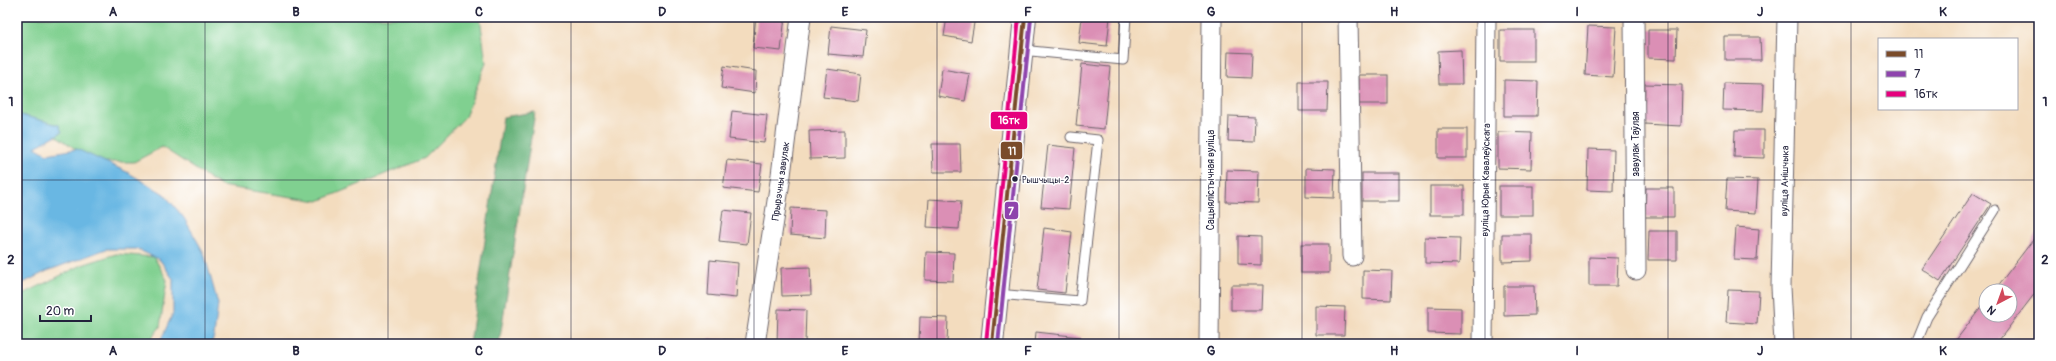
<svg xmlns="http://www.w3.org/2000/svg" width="2056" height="361" viewBox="0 0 2056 361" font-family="Pangolin,sans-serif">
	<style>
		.green { fill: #80d090; stroke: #517966 }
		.forest { fill: #68b27a; stroke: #456a5a }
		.water { fill: #69b7e3; stroke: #466c8f }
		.building { fill: #db8fb5 }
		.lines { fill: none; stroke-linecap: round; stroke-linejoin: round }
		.lane-casing { stroke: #6b6369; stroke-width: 11 }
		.street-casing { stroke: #6b6369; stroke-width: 21 }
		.highway-casing { stroke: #6b6369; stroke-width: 24 }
		.lane { stroke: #fff; stroke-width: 9 }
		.street { stroke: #fff; stroke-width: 19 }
		.highway { stroke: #fff; stroke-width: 22 }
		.bus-1-casing { stroke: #fff; stroke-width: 7 }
		.bus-2-casing { stroke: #fff; stroke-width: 7 }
		.bus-3-casing { stroke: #fff; stroke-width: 7 }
		.bus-1 { stroke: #7a4b2a; stroke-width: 4 }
		.bus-2 { stroke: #8e44ad; stroke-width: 4 }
		.bus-3 { stroke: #e5007d; stroke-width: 4 }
		.grid { fill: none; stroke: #22223b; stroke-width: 1; stroke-opacity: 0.55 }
		.bus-dot { fill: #22223b; stroke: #fff; stroke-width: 1.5 }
		.labels { text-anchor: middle; stroke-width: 3; stroke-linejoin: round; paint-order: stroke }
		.bus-label { font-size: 9px; fill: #22223b; stroke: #fff; text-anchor: start }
		.street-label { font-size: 10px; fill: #22223b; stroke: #fff }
		.line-badge { stroke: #fff; stroke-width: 1.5 }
		.badge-label { font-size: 11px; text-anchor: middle; font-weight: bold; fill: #fff }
		.neatline { fill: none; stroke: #22223b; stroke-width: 1.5 }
		.grid-label { font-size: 13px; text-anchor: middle; font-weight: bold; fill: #22223b }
	</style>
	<rect width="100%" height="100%" fill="#fff"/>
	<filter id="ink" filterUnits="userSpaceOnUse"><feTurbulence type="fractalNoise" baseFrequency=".025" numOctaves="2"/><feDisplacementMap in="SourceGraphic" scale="8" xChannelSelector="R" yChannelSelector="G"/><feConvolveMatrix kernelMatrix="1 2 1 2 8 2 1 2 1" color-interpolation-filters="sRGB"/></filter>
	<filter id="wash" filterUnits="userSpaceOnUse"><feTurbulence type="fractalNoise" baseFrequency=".012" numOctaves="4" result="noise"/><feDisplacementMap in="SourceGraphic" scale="16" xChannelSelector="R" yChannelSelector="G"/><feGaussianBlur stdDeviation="0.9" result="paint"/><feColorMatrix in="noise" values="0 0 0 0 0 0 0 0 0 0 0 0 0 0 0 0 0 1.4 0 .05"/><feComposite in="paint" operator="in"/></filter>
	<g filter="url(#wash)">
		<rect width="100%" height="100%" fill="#f3dcbe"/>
		<g class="green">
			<polygon points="17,17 480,17 486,63 465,117 425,158 318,201 221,186 162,147 134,162 94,162 57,136 17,120"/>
			<polygon points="116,254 154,257 167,280 160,327 147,344 17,344 17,297 82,265"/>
		</g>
		<polygon class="forest" points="535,112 499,344 470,344 503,117"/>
		<polygon class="water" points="17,114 59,125 62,132 35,147 47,154 77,149 127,172 164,194 184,218 204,253 218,304 214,336 211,344 159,344 173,313 173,279 160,260 137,249 106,249 47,271 17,286"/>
		<g id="blocks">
			<g class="building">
				<polygon points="756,17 785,17 781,51 753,48"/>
				<polygon points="947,17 975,17 971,41 944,36"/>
				<polygon points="1082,17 1110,17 1107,46 1079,43"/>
				<rect x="1428" y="17" width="34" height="2"/>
				<polygon points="831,26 866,30 863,57 828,54"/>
				<polygon points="1588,26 1616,27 1613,77 1585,75"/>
				<rect x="1500" y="30" width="34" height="31"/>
				<polygon points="1648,30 1677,30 1676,59 1648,58"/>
				<polygon points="1725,37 1760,37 1761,60 1725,60"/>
				<polygon points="1461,50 1462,84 1439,84 1438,51"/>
				<polygon points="1228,52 1252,53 1251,78 1227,77"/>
				<polygon points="1082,64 1110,67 1104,129 1076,126"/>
				<polygon points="724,66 756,71 755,93 721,88"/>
				<polygon points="827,69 861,74 858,101 823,97"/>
				<polygon points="942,69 970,74 965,101 938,96"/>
				<rect x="1359" y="75" width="29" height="29"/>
				<polygon points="1504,80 1538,81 1537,116 1504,116"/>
				<polygon points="1299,82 1328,82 1327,111 1299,111"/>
				<polygon points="1724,83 1764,84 1763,111 1723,110"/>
				<polygon points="1645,84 1682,85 1681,126 1644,124"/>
				<polygon points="732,111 767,115 764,143 729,139"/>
				<polygon points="1229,116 1255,117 1254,142 1228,141"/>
				<rect x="1438" y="129" width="29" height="29"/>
				<polygon points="845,130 845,158 810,159 809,131"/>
				<polygon points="1735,130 1764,130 1764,158 1734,157"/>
				<polygon points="1498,132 1532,133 1531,169 1498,168"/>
				<polygon points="932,144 960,144 961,172 933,172"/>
				<polygon points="1048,145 1075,148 1069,209 1041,207"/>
				<polygon points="1588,149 1614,150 1613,191 1587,190"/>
				<polygon points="727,160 762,164 758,192 723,188"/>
				<polygon points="1306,168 1335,169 1334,198 1306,197"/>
				<polygon points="1227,170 1259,171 1258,203 1226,202"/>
				<rect x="1362" y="173" width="37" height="28"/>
				<polygon points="1727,179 1758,180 1756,213 1725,211"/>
				<rect x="1430" y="186" width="34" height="29"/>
				<rect x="1499" y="186" width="34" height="29"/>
				<polygon points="1646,188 1674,188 1674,217 1645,217"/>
				<polygon points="1973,193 1991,204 1940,281 1922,269"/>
				<polygon points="929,199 961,201 959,229 927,227"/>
				<polygon points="791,208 826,210 825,238 790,235"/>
				<polygon points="723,210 751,213 747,244 719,241"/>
				<polygon points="1736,227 1759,229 1757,260 1734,259"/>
				<polygon points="1044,228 1072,232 1065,293 1037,290"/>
				<polygon points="1649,231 1677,231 1677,260 1648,260"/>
				<polygon points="2039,232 2039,288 1996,344 1953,344 1986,301 1986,315 2010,315 2010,291 1994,291"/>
				<polygon points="1502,234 1532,234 1532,261 1502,262"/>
				<polygon points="1238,236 1261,237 1261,265 1238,264"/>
				<polygon points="1425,237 1460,238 1459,264 1425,263"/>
				<rect x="1301" y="244" width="28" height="29"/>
				<polygon points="926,252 954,253 953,281 925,280"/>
				<polygon points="1589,257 1618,258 1617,286 1589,286"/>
				<polygon points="710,260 738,263 736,298 708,295"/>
				<polygon points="810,267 811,295 782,296 781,268"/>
				<polygon points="1363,270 1392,271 1391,300 1363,299"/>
				<polygon points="1231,285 1263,285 1262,310 1231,310"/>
				<polygon points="1504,286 1534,286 1535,315 1504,316"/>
				<polygon points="1728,290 1759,291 1757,324 1726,322"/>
				<polygon points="1316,306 1345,307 1344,335 1316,335"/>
				<polygon points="1428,307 1461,308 1461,334 1428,333"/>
				<polygon points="778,309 806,310 805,344 777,344"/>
				<polygon points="920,317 948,318 947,344 919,344"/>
				<polygon points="1036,332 1081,337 1081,344 1035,344"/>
				<polygon points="708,339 735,340 735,344 707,344"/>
			</g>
		</g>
	</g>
	<g filter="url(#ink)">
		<use href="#blocks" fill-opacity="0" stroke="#6b6369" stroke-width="1"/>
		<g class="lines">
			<g class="lane-casing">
				<g id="lane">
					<polyline points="1021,50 1123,60 1126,17"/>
					<polyline points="997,294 1080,301 1098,140 1071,137"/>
					<polyline points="1916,344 1927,317 1995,210"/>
				</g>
			</g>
			<g class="street-casing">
				<g id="street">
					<polyline points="1348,17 1352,256"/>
					<polyline points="1634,17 1636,270"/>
					<polyline points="755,344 781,175 801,17"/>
					<polyline points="1209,344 1212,17"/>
					<polyline points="1483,344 1486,17"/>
					<polyline points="1784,344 1781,287 1787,17"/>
				</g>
			</g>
			<g class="highway-casing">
				<polyline id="highway" points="992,344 1025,17"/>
			</g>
			<use href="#lane" class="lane"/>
			<use href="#street" class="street"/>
			<use href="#highway" class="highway"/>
			<g class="bus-1-casing">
				<polyline id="bus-1" points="992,344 1025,17"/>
			</g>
			<g class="bus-2-casing">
				<polyline id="bus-2" points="998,344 1031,18"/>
			</g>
			<g class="bus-3-casing">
				<polyline id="bus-3" points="986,343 1019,17"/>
			</g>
			<use href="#bus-1" class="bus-1"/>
			<use href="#bus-2" class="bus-2"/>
			<use href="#bus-3" class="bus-3"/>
		</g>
	</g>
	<path class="grid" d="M205 17V344M388 17V344M571 17V344M754 17V344M937 17V344M1119 17V344M1302 17V344M1485 17V344M1668 17V344M1851 17V344M17 180H2039"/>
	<circle class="bus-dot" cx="1015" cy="179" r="3.5"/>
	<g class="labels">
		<g class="bus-label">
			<text x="1022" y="183">Рышчыцы-2</text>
		</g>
		<g class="street-label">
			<text transform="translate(1635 144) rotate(-90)" y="4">завулак Таўлая</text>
			<text transform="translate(1210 180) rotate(-90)" y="4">Сацыялістычная вуліца</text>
			<text transform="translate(1485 180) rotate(-89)" y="4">вуліца Юрыя Кавалеўскага</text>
			<text transform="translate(780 181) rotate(-82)" y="4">Прырэчны завулак</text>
			<text transform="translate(1784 181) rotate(-89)" y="4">вуліца Анішчыка</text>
		</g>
	</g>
	<g class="line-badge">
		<rect x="990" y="111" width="38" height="19" rx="4" fill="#e5007d"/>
		<rect x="1000" y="141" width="23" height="19" rx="4" fill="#7a4b2a"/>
		<rect x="1004" y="201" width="15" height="19" rx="4" fill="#8e44ad"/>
	</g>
	<g class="badge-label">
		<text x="1009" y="124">16тк</text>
		<text x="1012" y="155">11</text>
		<text x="1011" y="215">7</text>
	</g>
	<rect width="2056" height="361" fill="none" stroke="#fff" stroke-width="44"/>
	<rect x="1878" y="38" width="140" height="72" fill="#ffffff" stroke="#a7a7b1"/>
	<rect x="1886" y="51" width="20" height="6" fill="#7a4b2a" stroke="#a7a7b1"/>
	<text x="1914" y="58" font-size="12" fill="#22223b">11</text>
	<rect x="1886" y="71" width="20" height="6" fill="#8e44ad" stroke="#a7a7b1"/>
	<text x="1914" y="78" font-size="12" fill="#22223b">7</text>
	<rect x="1886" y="91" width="20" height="6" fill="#e5007d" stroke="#a7a7b1"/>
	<text x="1914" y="98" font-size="12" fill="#22223b">16тк</text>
	<g transform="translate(1998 303) rotate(221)"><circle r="19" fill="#ffffff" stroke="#a7a7b1"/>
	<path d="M0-3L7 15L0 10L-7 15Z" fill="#d1495b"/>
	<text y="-6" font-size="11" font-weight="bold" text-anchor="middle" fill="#22223b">N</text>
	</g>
	<path d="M40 315v6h51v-6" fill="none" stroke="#22223b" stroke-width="2"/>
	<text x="46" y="315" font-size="12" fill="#22223b" stroke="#ffffff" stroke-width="3" paint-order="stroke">20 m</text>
	<rect x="22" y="22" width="2012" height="317" class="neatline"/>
	<g class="grid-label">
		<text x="113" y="16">A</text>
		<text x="296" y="16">B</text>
		<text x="479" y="16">C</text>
		<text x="662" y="16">D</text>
		<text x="845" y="16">E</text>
		<text x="1028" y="16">F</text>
		<text x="1211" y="16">G</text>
		<text x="1394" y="16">H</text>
		<text x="1577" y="16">I</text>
		<text x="1760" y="16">J</text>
		<text x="1943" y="16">K</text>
		<text x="11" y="106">1</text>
		<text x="2045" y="106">1</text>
		<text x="11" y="264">2</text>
		<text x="2045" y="264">2</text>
		<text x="113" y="355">A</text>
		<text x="296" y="355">B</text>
		<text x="479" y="355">C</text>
		<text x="662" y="355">D</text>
		<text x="845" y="355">E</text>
		<text x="1028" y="355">F</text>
		<text x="1211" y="355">G</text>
		<text x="1394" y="355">H</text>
		<text x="1577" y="355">I</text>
		<text x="1760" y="355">J</text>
		<text x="1943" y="355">K</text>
	</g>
</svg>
